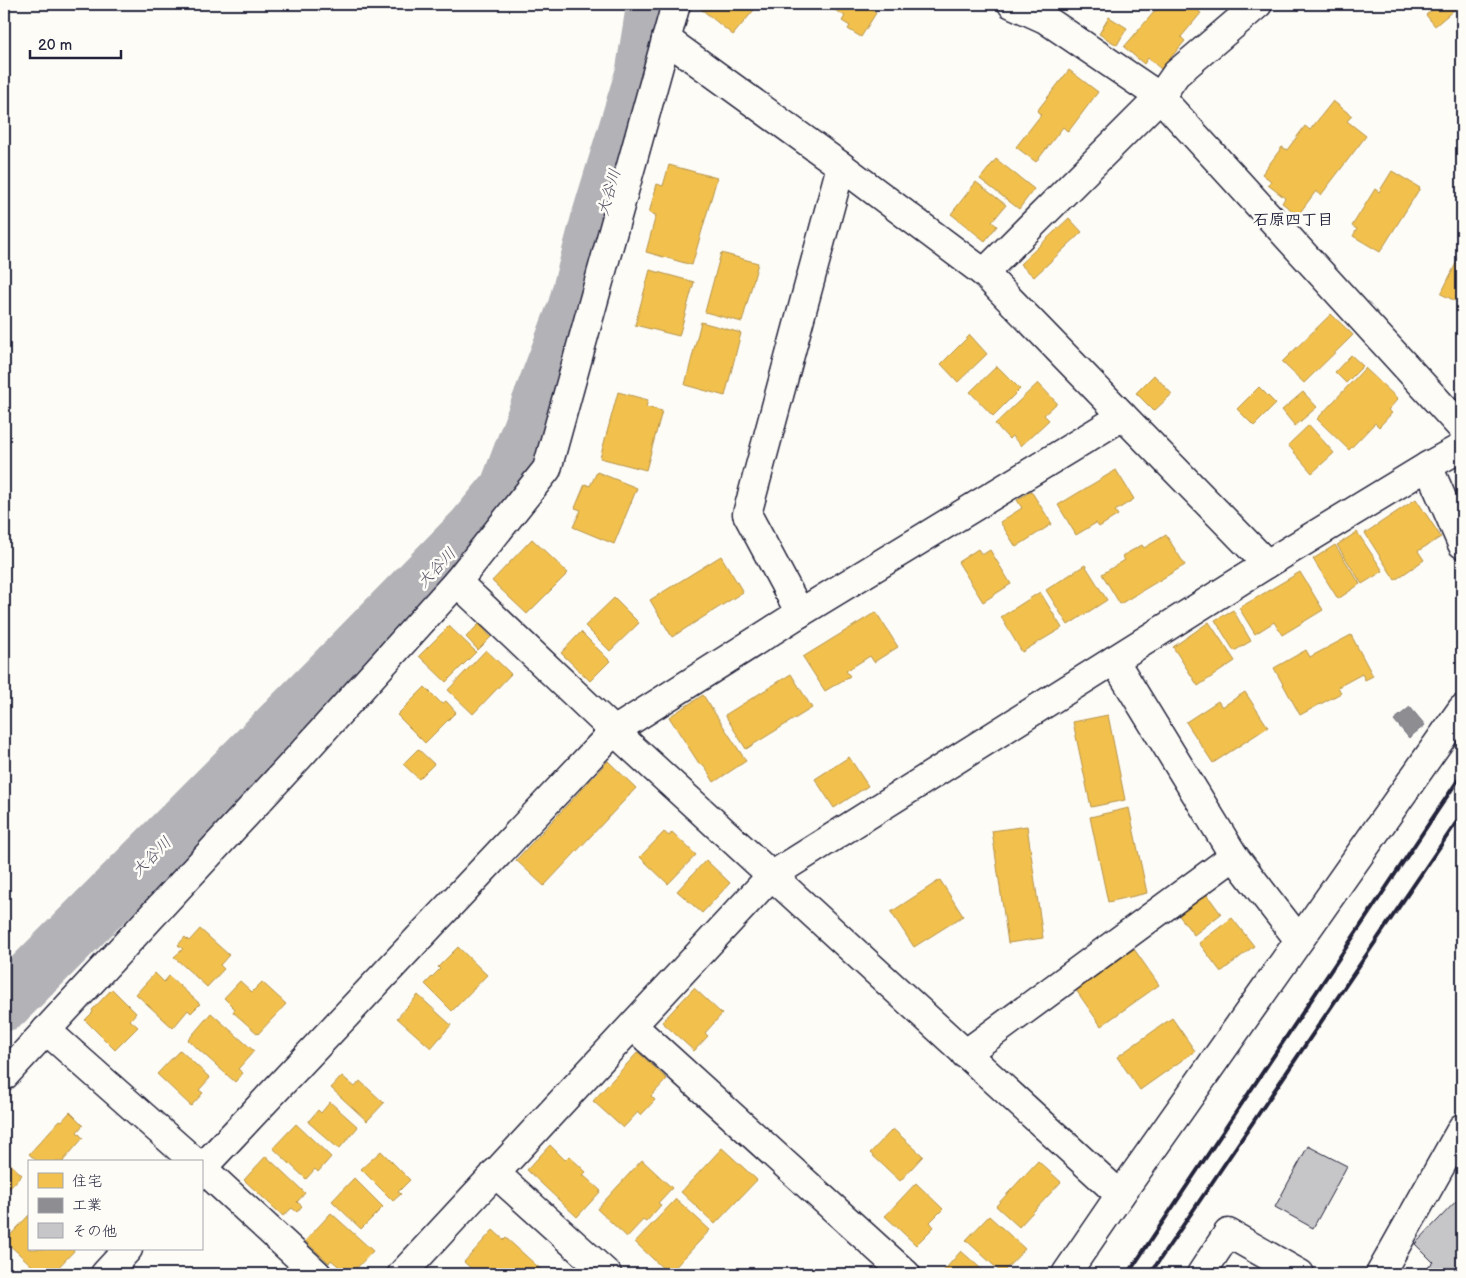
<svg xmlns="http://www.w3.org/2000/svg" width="1466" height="1278" viewBox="0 0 1466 1278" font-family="'Balsamiq Sans','Klee One',sans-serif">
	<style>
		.homes { fill: #f2c14e; stroke: #b49148 }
		.industry { fill: #8d8d92; stroke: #6d6d78 }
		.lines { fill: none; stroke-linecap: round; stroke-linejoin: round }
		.river { stroke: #b2b2b7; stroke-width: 55 }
		.building { fill: #c6c6c8; stroke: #22223b }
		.street-casing { stroke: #22223b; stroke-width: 31 }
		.street { stroke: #fdfcf7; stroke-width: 28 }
		.rail { stroke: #22223b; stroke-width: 4 }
		.labels { text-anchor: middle; stroke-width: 5; stroke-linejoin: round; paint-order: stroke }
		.water-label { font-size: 16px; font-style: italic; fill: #545466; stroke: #fdfcf7 }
		.neighbourhood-label { font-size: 16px; font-weight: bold; fill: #22223b; stroke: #fdfcf7 }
	</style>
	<rect width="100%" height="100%" fill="#fdfcf7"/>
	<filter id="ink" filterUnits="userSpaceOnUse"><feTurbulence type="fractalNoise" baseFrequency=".02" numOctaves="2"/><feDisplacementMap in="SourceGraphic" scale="10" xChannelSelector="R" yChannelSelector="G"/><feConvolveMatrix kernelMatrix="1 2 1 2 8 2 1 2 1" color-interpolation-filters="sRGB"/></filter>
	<g filter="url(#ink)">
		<g class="homes">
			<polygon points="695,4 759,4 733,35"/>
			<polygon points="829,4 876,4 872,10 876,13 861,37 848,29 850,26 842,21 845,16 828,6"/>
			<polygon points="1161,4 1190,4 1201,13 1181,37 1185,41 1161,69 1148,58 1144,64 1124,47"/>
			<polygon points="1439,4 1461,4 1435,26 1426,15"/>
			<polygon points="1109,17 1127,28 1117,45 1099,34"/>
			<polygon points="1069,70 1098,92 1068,132 1063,127 1036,162 1016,147 1041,115 1037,111"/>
			<polygon points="1333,101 1352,116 1347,121 1366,136 1321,195 1316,191 1298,215 1282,203 1285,198 1268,185 1271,181 1262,174 1282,147 1287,150 1305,126 1310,130"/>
			<polygon points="996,159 1034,189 1019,209 980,179"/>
			<polygon points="669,165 717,178 692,265 646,252 656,215 649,213 657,184 663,186"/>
			<polygon points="1392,171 1420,188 1380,252 1353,236 1357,229 1352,226 1375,189 1379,192"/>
			<polygon points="976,182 1006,205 992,222 997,226 985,241 951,214"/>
			<polygon points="1069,218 1082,232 1034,277 1020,264"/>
			<polygon points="1462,251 1462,304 1441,294"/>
			<polygon points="721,253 758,263 742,322 705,312"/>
			<polygon points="650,270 694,282 679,336 635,325"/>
			<polygon points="1331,314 1353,335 1304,383 1282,362"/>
			<polygon points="701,322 741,333 725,396 685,385"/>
			<polygon points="970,335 987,354 958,382 941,364"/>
			<polygon points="1351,355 1363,366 1346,383 1335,372"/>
			<polygon points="997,366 1020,389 993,416 970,392"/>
			<polygon points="1365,368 1398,399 1388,410 1392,413 1379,427 1375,423 1349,450 1317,419"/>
			<polygon points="1154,375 1172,394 1154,411 1136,393"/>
			<polygon points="1038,383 1057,403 1044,415 1049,420 1021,446 1012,436 1009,439 995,424"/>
			<polygon points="1259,387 1276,404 1254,426 1237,409"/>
			<polygon points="618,392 648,400 646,407 662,411 646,470 600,458"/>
			<polygon points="1303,392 1317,407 1295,426 1282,410"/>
			<polygon points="1309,425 1334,453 1312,473 1288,445"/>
			<polygon points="1116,470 1134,499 1115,511 1118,515 1099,527 1096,523 1076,535 1058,505"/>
			<polygon points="597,472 637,488 614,544 573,527 581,510 575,508 585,484 590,486"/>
			<polygon points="1031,491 1052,524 1016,547 1000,522 1022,508 1017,500"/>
			<polygon points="1416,499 1441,537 1418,551 1424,560 1395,580 1365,533"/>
			<polygon points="1357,532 1383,571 1362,584 1337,545"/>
			<polygon points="1166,535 1185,565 1120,604 1102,574 1125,560 1122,556 1142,545 1144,548"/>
			<polygon points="532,539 568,573 527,614 492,581"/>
			<polygon points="1335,545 1360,584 1338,599 1313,559"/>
			<polygon points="978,549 982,555 990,550 1011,584 983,602 958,562"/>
			<polygon points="721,556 743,592 672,637 650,600"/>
			<polygon points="1085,565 1107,600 1068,625 1046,590"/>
			<polygon points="1300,572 1323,610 1282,635 1274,622 1255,634 1239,608"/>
			<polygon points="1040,592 1062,628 1022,652 1001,617"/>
			<polygon points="614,598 639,623 610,651 585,626"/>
			<polygon points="1233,610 1251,641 1234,651 1215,620"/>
			<polygon points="876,612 898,647 874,662 870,656 846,671 850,676 825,691 803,657"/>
			<polygon points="1209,622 1235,661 1198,686 1173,647"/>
			<polygon points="479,624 491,637 478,650 466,637"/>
			<polygon points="449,626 476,652 446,682 419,656"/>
			<polygon points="581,632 610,661 590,681 561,653"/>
			<polygon points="1351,635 1373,676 1365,680 1362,674 1338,687 1341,693 1300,715 1274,668 1306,650 1310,657"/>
			<polygon points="486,650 511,674 473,714 448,690"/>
			<polygon points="791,674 812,708 746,749 725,715"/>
			<polygon points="425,687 442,704 446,701 456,712 425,743 397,715"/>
			<polygon points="1245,692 1268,727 1213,763 1186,722 1218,701 1222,707"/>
			<polygon points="703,695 746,761 714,782 703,764 700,765 669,717"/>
			<polygon points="1108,715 1125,800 1091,807 1073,722"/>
			<polygon points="418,749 434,764 419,779 403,764"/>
			<polygon points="849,757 868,786 834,808 815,779"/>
			<polygon points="608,761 636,788 544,886 516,860"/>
			<polygon points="1129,808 1147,893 1108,902 1090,817"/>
			<polygon points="1027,826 1043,938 1008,943 992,831"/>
			<polygon points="664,832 669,836 672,832 696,855 668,884 640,857"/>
			<polygon points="706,860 730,883 702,913 677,891"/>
			<polygon points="940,880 963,916 914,947 891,912"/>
			<polygon points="1205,892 1221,914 1194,935 1177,913"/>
			<polygon points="1232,918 1254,946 1221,972 1199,943"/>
			<polygon points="200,929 229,955 220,965 224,969 207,987 174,957 183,949 178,945 185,937 189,941"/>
			<polygon points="458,947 487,975 452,1011 425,984 440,969 438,967"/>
			<polygon points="1134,949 1159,985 1101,1026 1076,990"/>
			<polygon points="155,973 164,982 169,976 200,1004 191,1013 188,1010 173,1028 136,994"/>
			<polygon points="240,981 252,992 262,982 286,1004 258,1034 233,1012 235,1009 224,998"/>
			<polygon points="694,988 722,1014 705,1033 708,1036 694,1051 662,1022"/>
			<polygon points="112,989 136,1013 130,1020 138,1027 115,1050 85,1020 93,1012 92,1010"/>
			<polygon points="418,995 451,1025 431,1048 397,1018"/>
			<polygon points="211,1013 254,1051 238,1069 243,1073 235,1082 188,1040"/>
			<polygon points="1172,1018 1195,1051 1140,1090 1117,1057"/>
			<polygon points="180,1050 210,1078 199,1090 203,1093 191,1106 157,1074"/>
			<polygon points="638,1052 667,1079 651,1096 655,1100 641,1115 638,1112 623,1128 593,1101"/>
			<polygon points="342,1076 355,1087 360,1081 384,1103 367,1121 331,1088"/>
			<polygon points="330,1102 358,1127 339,1149 308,1122 318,1110 321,1113"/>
			<polygon points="70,1112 83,1125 77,1132 83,1138 63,1161 64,1162 38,1162 29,1154 60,1120 62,1121"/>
			<polygon points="296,1124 331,1157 318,1172 315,1169 306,1179 273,1148"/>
			<polygon points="893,1129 923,1156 900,1181 870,1153"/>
			<polygon points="550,1145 565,1160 569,1156 586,1172 583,1175 601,1191 577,1217 527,1170"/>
			<polygon points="722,1148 757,1180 715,1224 681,1192"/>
			<polygon points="381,1151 410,1180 398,1192 401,1194 393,1201 361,1169"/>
			<polygon points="266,1156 305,1193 297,1202 302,1206 297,1212 292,1208 283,1216 244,1180"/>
			<polygon points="4,1158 22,1175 9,1189 5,1185 4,1186"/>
			<polygon points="642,1160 672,1188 658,1203 661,1205 646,1222 643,1220 627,1237 597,1209"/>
			<polygon points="1038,1161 1061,1182 1019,1227 996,1206"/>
			<polygon points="354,1178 383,1207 361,1229 332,1201"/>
			<polygon points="916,1183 943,1209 930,1222 934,1227 916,1245 885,1216"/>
			<polygon points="676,1199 710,1230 669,1274 635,1242"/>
			<polygon points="331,1213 373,1251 351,1274 348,1274 331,1260 329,1263 305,1241"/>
			<polygon points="29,1215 29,1249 73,1249 74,1251 52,1274 41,1274 5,1241"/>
			<polygon points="989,1216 1025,1249 1002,1273 966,1240"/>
			<polygon points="493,1230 504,1240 506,1238 546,1274 477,1274 464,1262"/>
			<polygon points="961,1251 987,1274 941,1274"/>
		</g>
		<polygon class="industry" points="1410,707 1425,725 1409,738 1394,720"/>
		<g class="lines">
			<polyline class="river" points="4,1004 334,672 473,530 507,489 575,308 598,221 643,73 654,4"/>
		</g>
		<g class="building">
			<polygon points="1308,1146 1347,1166 1313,1228 1275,1207"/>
			<polygon points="1461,1196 1462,1274 1422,1274 1433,1262 1415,1244"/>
		</g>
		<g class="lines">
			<g class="street-casing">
				<g id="street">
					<polyline points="1012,4 1045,19 1160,97 1462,428"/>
					<polyline points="666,39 841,166 984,273 1267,564"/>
					<polyline points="984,273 1160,97 1176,74 1258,4"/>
					<polyline points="1428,466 1462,544"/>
					<polyline points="457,582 614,731 1120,1195"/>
					<polyline points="800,613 747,514 841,166"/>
					<polyline points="1114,660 1234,856 1299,940"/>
					<polyline points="633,1026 906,1274"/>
					<polyline points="46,1030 195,1162"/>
					<polyline points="965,1054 1234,856"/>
					<polyline points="4,1076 298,758 457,582 547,469 676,4"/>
					<polyline points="201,1167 317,1274"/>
					<polyline points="201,1169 614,731 800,613 1123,416"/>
					<polyline points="495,1173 607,1274"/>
					<polyline points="105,1274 128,1249"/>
					<polyline points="402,1274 771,876 1267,564 1428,466 1462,447"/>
					<polyline points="1066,1274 1120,1195 1462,709"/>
					<polyline points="1201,1274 1228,1233 1300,1274"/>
					<polyline points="1380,1274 1462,1128"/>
				</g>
			</g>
			<use href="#street" class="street"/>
			<g class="rail">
				<polyline points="1128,1274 1462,774"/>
				<polyline points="1150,1274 1462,814"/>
			</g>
		</g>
	</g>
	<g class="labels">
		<g class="water-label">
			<text transform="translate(608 192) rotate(-74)" y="6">大谷川</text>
			<text transform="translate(436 567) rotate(-46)" y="6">大谷川</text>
			<text transform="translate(151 856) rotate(-45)" y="6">大谷川</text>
		</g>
		<g class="neighbourhood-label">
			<text x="1293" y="225">石原四丁目</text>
		</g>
	</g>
	<rect width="1466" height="1278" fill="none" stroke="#fdfcf7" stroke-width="20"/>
	<rect x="10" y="10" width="1446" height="1258" fill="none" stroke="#22223b" stroke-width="2" filter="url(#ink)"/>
	<rect x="28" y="1160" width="175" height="90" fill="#fdfcf7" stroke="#a5a5ac"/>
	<rect x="38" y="1173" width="25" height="15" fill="#f2c14e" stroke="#a5a5ac"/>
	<text x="72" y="1186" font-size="15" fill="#22223b">住宅</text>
	<rect x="38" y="1198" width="25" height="15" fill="#8d8d92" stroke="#a5a5ac"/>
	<text x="72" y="1210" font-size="15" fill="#22223b">工業</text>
	<rect x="38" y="1223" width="25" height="15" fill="#c6c6c8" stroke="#a5a5ac"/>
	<text x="72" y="1236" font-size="15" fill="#22223b">その他</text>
	<path d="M30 50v8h91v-8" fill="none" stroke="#22223b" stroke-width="2.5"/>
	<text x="38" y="50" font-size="15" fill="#22223b" stroke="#fdfcf7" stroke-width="4" paint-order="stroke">20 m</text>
</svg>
